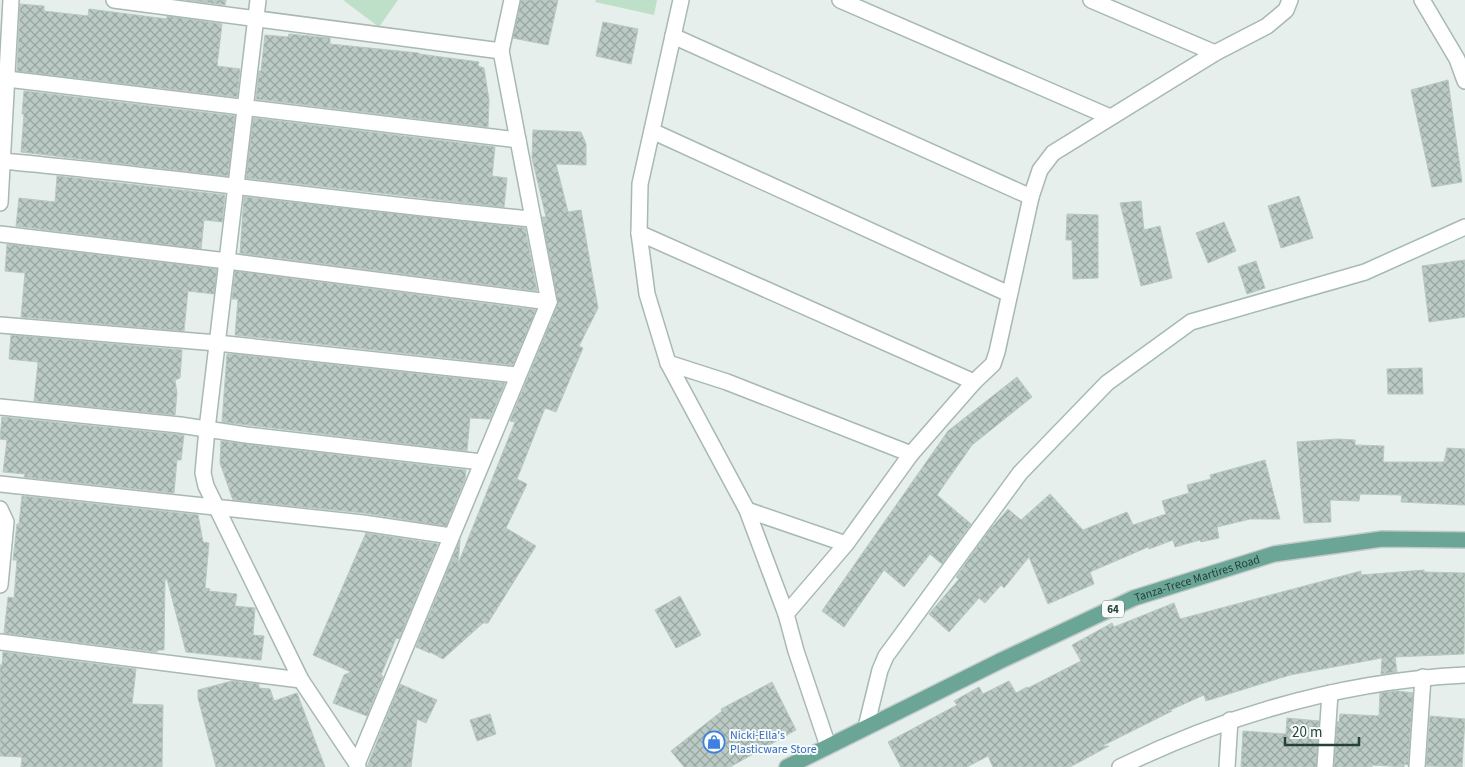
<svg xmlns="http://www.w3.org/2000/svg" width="1465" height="767" viewBox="0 0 1465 767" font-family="'Source Sans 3',sans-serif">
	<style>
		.grass { fill: #bfe0c8 }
		.building { fill: url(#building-cross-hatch); stroke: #b8c9c2 }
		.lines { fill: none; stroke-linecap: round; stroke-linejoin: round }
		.street-casing { stroke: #a8b8b2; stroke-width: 18 }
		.secondary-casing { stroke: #a4bbb3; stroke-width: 18 }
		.primary-casing { stroke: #c2cac8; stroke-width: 18 }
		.street { stroke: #fff; stroke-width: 15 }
		.secondary { stroke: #fff; stroke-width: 15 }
		.primary { stroke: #6aa596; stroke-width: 15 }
		.labels { text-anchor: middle; stroke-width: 4; stroke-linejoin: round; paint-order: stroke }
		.shield { fill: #f7fbf9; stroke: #637a73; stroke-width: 1 }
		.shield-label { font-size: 11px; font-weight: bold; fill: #24423a }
		.street-label { font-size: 12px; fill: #24423a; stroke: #f7fbf9 }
		.shop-label { font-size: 12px; fill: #366cbe; stroke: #f7fbf9; text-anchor: start }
	</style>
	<defs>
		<pattern id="building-cross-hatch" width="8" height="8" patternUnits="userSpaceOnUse" patternTransform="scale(1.25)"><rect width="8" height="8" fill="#bbcac4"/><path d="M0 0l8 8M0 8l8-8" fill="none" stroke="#98a6a0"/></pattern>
	</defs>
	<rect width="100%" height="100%" fill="#e6efeb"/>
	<g class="grass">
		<polygon points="343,0 398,0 379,27"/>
		<polygon points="596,0 657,0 654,15 595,2"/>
	</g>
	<g class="building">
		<polygon points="186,0 226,0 225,5"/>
		<polygon points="521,0 558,0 548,45 513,38"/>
		<polygon points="20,4 44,6 44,11 88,16 89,9 167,19 167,16 222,24 217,66 240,69 237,97 17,71"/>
		<polygon points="603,22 638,29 631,64 596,56"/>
		<polygon points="289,34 330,38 330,44 419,53 419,54 479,62 478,66 484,68 489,100 488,127 256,99 259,71 261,71 265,35 288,37"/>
		<polygon points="1448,80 1462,182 1432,187 1411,90"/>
		<polygon points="24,91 235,116 228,176 21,152 24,114 22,114"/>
		<polygon points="253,118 495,147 492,176 507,178 504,207 246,178"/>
		<polygon points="533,130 581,132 586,144 586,165 556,164 568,212 581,210 598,308 579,346 583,348 556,412 545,408 517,479 527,484 506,528 536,546 488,623 483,623 443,659 430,652 430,653 416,647 460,540 458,564 515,422 510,421 558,304 542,217 546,217 532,158"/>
		<polygon points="57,176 225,195 222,222 204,220 201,249 16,226 19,198 55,202"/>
		<polygon points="1299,196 1313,238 1281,248 1268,206"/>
		<polygon points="244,197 525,228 537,291 240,253"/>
		<polygon points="1141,201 1144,230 1160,226 1172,278 1141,286 1120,203"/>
		<polygon points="1067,214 1098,215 1098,278 1073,279 1072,240 1066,240"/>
		<polygon points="1224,222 1236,251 1208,263 1196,233"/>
		<polygon points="7,244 217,269 214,294 188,291 184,331 21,317 25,273 5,271"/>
		<polygon points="1465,260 1465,317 1429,322 1422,266"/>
		<polygon points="1256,261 1265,288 1247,294 1238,267"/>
		<polygon points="235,271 536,310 513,365 235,335 238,299 232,299"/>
		<polygon points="11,335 182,350 180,378 175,380 177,393 175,415 34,401 38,362 9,359"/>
		<polygon points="227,354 233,354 505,383 490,419 470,418 467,451 222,422"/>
		<polygon points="1422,368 1423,394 1388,394 1387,369"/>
		<polygon points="1017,377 1032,397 972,445 937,495 971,524 942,564 930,554 904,587 884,570 844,627 822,611 948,431"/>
		<polygon points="2,417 184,435 181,460 177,460 174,493 24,477 25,474 3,472 7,440 0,439"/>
		<polygon points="1337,439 1355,440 1355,445 1384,446 1383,462 1444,462 1447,448 1465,449 1465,505 1401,502 1402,495 1360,494 1359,501 1330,500 1331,522 1304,523 1297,442"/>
		<polygon points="221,441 466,470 465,479 446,526 364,513 233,500 220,463"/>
		<polygon points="1265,460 1280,519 1250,519 1217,527 1219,538 1201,542 1200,540 1175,547 1173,540 1149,549 1148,547 1090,572 1094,584 1048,604 1029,557 1004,588 1001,585 985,603 979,598 949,632 929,614 959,579 956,577 988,532 1008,509 1021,520 1050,494 1083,530 1127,512 1133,525 1166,514 1162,501 1189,493 1187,485 1211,479 1210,475"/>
		<polygon points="22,496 198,515 203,542 209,543 205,588 210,589 209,591 237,594 235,606 255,608 253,635 264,636 261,660 186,652 167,579 165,580 164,650 158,650 157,652 4,633 8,597 14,598 17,560 13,560 17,524 19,524"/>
		<polygon points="366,533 438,544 399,639 396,638 381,675 383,676 367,716 333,703 344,675 351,672 313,655"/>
		<polygon points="1424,570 1424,572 1465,573 1464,654 1395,657 1397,672 1381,674 1382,658 1290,675 1206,701 1204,695 1168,711 1172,711 1102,746 1109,746 1070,767 993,767 988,756 967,767 901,767 888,742 957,705 954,701 979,687 983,694 1009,681 1016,693 1027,687 1028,688 1081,661 1072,645 1112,623 1114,627 1174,603 1180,619 1361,571 1361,575"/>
		<polygon points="680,596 701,635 676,648 655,610"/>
		<polygon points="3,652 136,669 132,704 163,705 162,767 21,767 22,757 0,756 0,665 2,665"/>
		<polygon points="232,681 259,684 259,688 270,689 274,701 297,693 325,767 216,767 198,698 198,690"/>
		<polygon points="772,682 796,730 730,767 684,767 671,751 722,711 721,709"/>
		<polygon points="400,684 437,700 426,723 417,719 411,767 367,767"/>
		<polygon points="1398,691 1413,693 1408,765 1404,764 1404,767 1372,765 1372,767 1334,767 1337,722 1339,722 1340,714 1379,716 1380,693"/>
		<polygon points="490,714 496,734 477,741 470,720"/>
		<polygon points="1430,716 1465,719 1462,767 1426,766"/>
		<polygon points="1287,718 1319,721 1316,767 1241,767 1243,731 1286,734"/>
	</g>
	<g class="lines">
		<g class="street-casing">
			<g id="street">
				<polyline points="114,0 501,51"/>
				<polyline points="258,0 207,429 203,473 206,486 301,680 357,764 358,767"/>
				<polyline points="681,0 640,184 639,233 647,294 668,363 747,510 786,614 796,651 828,746"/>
				<polyline points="840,0 1110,117"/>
				<polyline points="1091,0 1215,53"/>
				<polyline points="1422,0 1457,59 1465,81"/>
				<polyline points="673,36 1031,197"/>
				<polyline points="7,79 518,140"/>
				<polyline points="652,131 1009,294"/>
				<path d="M2 161C179 177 355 203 532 219"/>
				<polyline points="0,203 11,0"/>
				<polyline points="639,233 974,382"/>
				<polyline points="0,234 227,261 549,302"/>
				<polyline points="0,325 217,343 517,375"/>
				<polyline points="668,363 727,382 911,454"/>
				<polyline points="0,407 180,425 246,435 482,462"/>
				<polyline points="0,484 363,523 451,536"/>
				<polyline points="0,509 6,522 0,585"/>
				<polyline points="747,510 846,544"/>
				<polyline points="786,614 846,544 911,454 974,382 993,364 997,352 1031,197 1040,170 1053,153 1215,53 1267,26 1286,10 1290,0"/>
				<polyline points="0,642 301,680"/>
				<polyline points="357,764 549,302 501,51 512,0"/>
				<path d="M1120 767C1227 715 1345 681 1465 675"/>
				<polyline points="1227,767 1230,720"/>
				<polyline points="1325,767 1330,693"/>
				<polyline points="1417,767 1423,677"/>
			</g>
		</g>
		<g class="secondary-casing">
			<polyline id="secondary" points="866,727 880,670 886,656 1020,473 1107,383 1191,322 1365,272 1465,227"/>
		</g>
		<g class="primary-casing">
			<g id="primary">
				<path id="s1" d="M787 767 1000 661 1134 598 1274 554 1382 539 1465 540"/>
			</g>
		</g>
		<use href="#street" class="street"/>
		<use href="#secondary" class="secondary"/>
		<use href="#primary" class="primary"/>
	</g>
	<defs>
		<g id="shop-ring" transform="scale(1.125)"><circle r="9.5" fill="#f7fbf9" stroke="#3f7fe0" stroke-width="1.5"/><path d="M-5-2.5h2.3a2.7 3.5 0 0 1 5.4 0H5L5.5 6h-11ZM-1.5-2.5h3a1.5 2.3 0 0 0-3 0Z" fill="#3f7fe0"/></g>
	</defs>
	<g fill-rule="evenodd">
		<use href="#shop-ring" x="714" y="742"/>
	</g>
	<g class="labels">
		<rect class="shield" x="1102" y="600.5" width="22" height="17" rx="4"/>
		<g class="shield-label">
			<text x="1113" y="613">64</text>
		</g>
		<g class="street-label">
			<text dy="4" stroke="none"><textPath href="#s1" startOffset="452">Tanza-Trece Martires Road</textPath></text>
		</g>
		<g class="shop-label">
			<text x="730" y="739">Nicki-Ella's<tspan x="730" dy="14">Plasticware Store</tspan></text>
		</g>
	</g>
	<path d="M1285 737v8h74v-8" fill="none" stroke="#24423a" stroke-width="2.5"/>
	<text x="1292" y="737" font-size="15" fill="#24423a" stroke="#f7fbf9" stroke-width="4" paint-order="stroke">20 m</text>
</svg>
